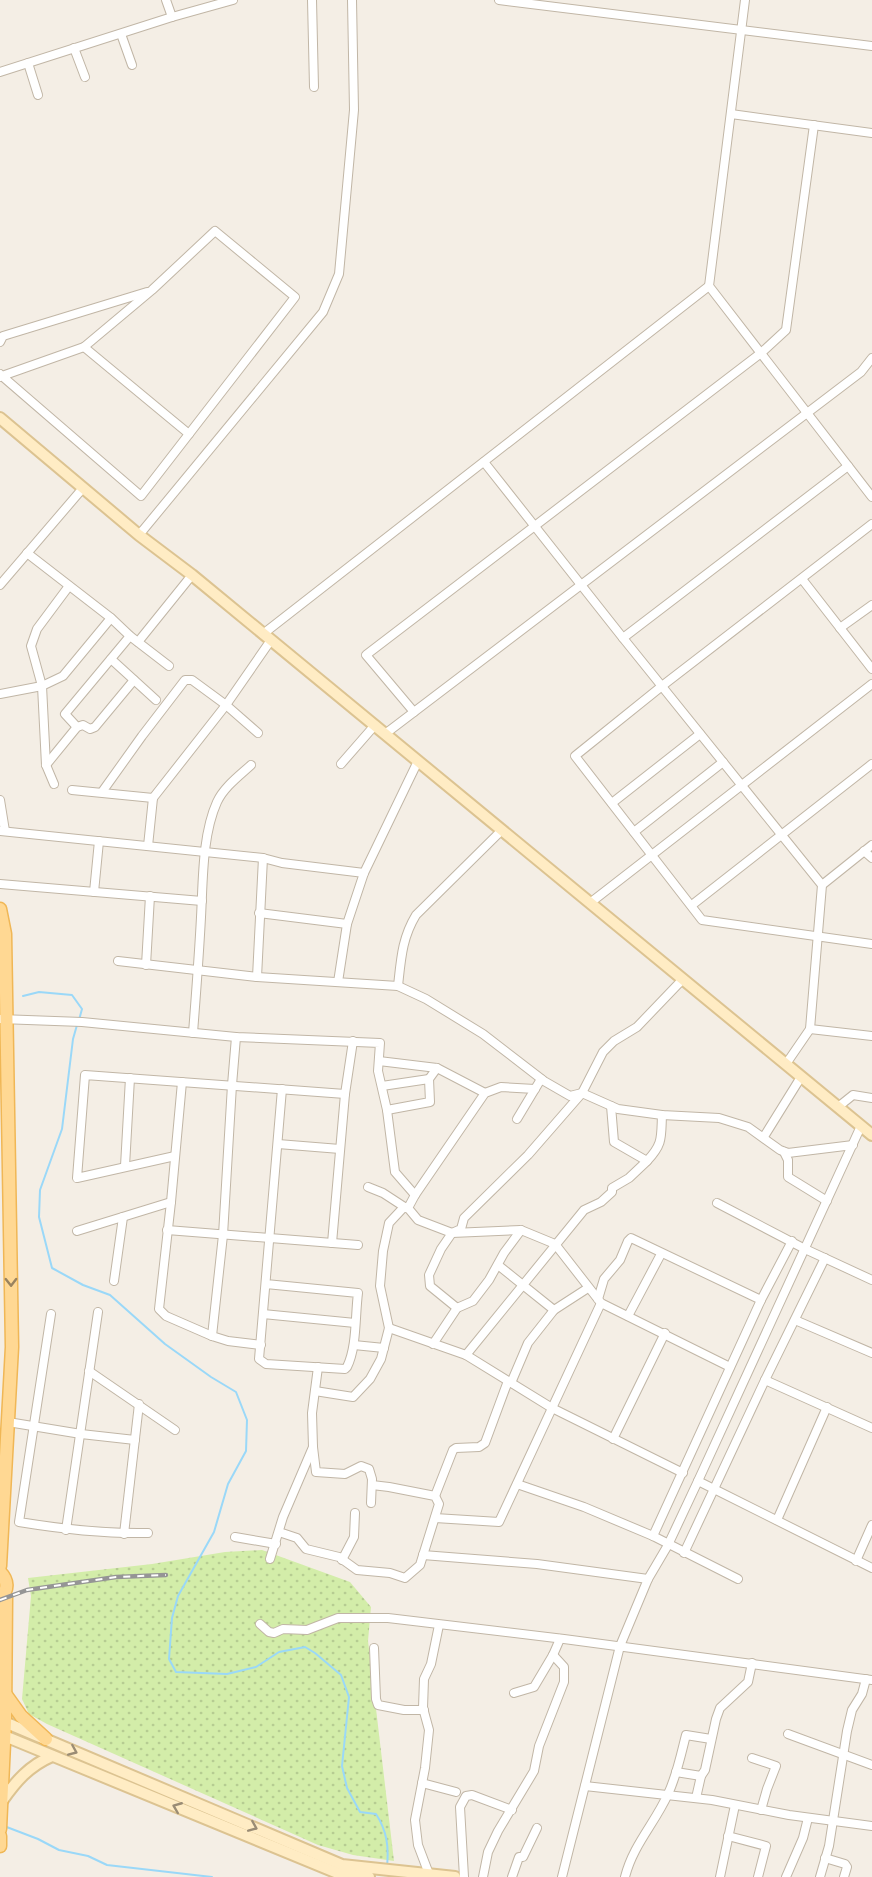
<svg xmlns="http://www.w3.org/2000/svg" width="872" height="1877" viewBox="0 0 872 1877" font-family="'Open Sans',sans-serif">
	<style>
		.green { fill: url(#green-dots) }
		.lines { fill: none; stroke-linecap: round; stroke-linejoin: round }
		.stream { stroke: #9ad8f8; stroke-width: 2 }
		.street-casing { stroke: #c1b6a6; stroke-width: 10 }
		.secondary-casing { stroke: #dcc391; stroke-width: 14 }
		.primary-casing { stroke: #f0b756; stroke-width: 15 }
		.street { stroke: #fff; stroke-width: 8 }
		.secondary { stroke: #ffecc4; stroke-width: 10 }
		.primary { stroke: #ffd893; stroke-width: 12 }
		.rail-casing { stroke: #959595; stroke-width: 4.5 }
		.rail { stroke: #fff; stroke-width: 2; stroke-dasharray: 7; stroke-linecap: butt }
		.oneway { stroke: #9a835f }
		.oneway2 { stroke: #9a8c75 }
	</style>
	<defs>
		<pattern id="green-dots" width="8" height="8" patternUnits="userSpaceOnUse" patternTransform="scale(1.5)"><rect width="8" height="8" fill="#d3eda9"/><path d="M2 2h.1M6 6h.1" fill="none" stroke="#b6cc92" stroke-width="1.8" stroke-linecap="round"/></pattern>
	</defs>
	<rect width="100%" height="100%" fill="#f4eee5"/>
	<polygon class="green" points="262,1550 350,1582 371,1607 368,1641 394,1861 353,1855 318,1845 47,1724 29,1714 22,1699 31,1596 28,1578 152,1564 225,1552"/>
	<g class="lines">
		<g class="stream">
			<polyline points="23,996 39,992 72,995 82,1009 79,1020"/>
			<path d="M77 1025 73 1039 62 1129 40 1190 39 1217 52 1268 83 1285 110 1295 165 1344 211 1377 236 1392 247 1420 246 1451 228 1484 214 1532 178 1596 172 1618 169 1659 176 1672 227 1674 256 1667 279 1652 305 1647 315 1653 341 1675 349 1697 342 1766 347 1788 360 1812 376 1814C387 1831 389 1847 387 1866"/>
			<polyline points="4,1826 38,1839 59,1850 88,1856 107,1865 212,1877"/>
		</g>
		<g class="street-casing">
			<g id="street">
				<polyline points="166,0 172,17"/>
				<polyline points="312,0 314,87"/>
				<polyline points="499,0 872,46"/>
				<polyline points="745,0 709,286 872,497"/>
				<polyline points="121,34 132,65"/>
				<polyline points="74,48 85,77"/>
				<polyline points="28,63 38,95"/>
				<polyline points="0,72 172,17 233,0"/>
				<polyline points="731,114 872,133"/>
				<polyline points="0,342 3,336 147,292"/>
				<polyline points="84,347 189,434"/>
				<polyline points="0,374 2,376 141,496 295,297 215,231 152,290 84,347 2,376 0,377"/>
				<polyline points="484,462 623,638 822,885 810,1029 786,1064"/>
				<polyline points="872,524 662,686 575,756 702,920 872,944"/>
				<polyline points="139,535 323,312 339,274 354,110 352,0"/>
				<polyline points="27,553 111,618 130,636 169,666"/>
				<polyline points="802,579 872,669"/>
				<polyline points="0,585 83,488"/>
				<polyline points="840,628 872,605"/>
				<polyline points="263,634 709,286"/>
				<polyline points="623,638 848,466"/>
				<polyline points="138,642 192,575"/>
				<polyline points="111,659 156,700"/>
				<polyline points="0,694 42,686 63,676 111,618"/>
				<polyline points="414,712 366,655 761,353 786,330 814,125"/>
				<polyline points="77,727 65,714 130,636"/>
				<polyline points="385,734 861,372 872,358"/>
				<polyline points="341,764 375,725"/>
				<polyline points="46,765 77,727 83,725 90,729 95,727 134,680"/>
				<polyline points="54,784 46,765 42,686 31,646 37,629 69,586"/>
				<polyline points="72,790 153,798"/>
				<polyline points="102,792 142,736 185,680 192,680 226,705 258,733"/>
				<polyline points="0,800 5,831"/>
				<polyline points="612,803 700,734"/>
				<polyline points="0,831 263,858 282,863 364,873"/>
				<polyline points="634,832 723,762"/>
				<polyline points="148,846 153,798 226,705 271,640"/>
				<polyline points="864,851 872,858"/>
				<polyline points="0,884 202,901"/>
				<polyline points="822,885 872,845"/>
				<polyline points="94,892 99,841"/>
				<polyline points="590,903 872,684"/>
				<polyline points="692,905 872,764"/>
				<polyline points="259,913 347,924"/>
				<polyline points="118,961 257,977 398,986 426,999 483,1034 544,1081 570,1096 582,1093 618,1109 662,1115 719,1118 748,1127 780,1150 788,1153 853,1145"/>
				<polyline points="146,965 150,896"/>
				<polyline points="257,977 263,858"/>
				<polyline points="338,982 347,924 364,873 418,761"/>
				<path d="M398 986C401 959 402 938 416 915L502 830"/>
				<polyline points="0,1019 82,1022 236,1037 380,1043 378,1071 387,1110 395,1172 415,1195"/>
				<polyline points="810,1029 872,1036"/>
				<path d="M193 1033C196 994 199 956 201 917 203 882 202 835 217 802 224 787 239 776 251 765"/>
				<polyline points="236,1037 232,1085 223,1235 212,1336 228,1341 261,1345"/>
				<polyline points="379,1061 437,1068 485,1093"/>
				<polyline points="182,1082 171,1202 159,1309 166,1316 212,1336"/>
				<polyline points="382,1086 429,1079"/>
				<polyline points="535,1089 501,1087 485,1093 415,1195 408,1208 418,1220 452,1233 521,1230 555,1244 601,1303 730,1367"/>
				<path d="M611 1106 614 1142 647 1161C663 1144 661 1138 662 1115"/>
				<polyline points="838,1107 853,1095 872,1098"/>
				<polyline points="387,1110 430,1102 429,1079 437,1068"/>
				<polyline points="517,1119 541,1079"/>
				<polyline points="762,1136 765,1135 801,1077"/>
				<polyline points="278,1144 340,1149"/>
				<polyline points="784,1152 788,1160 788,1177 827,1201"/>
				<polyline points="175,1156 77,1178 85,1075 345,1094"/>
				<polyline points="125,1166 130,1078"/>
				<polyline points="368,1187 383,1193 406,1208"/>
				<polyline points="717,1203 805,1249 872,1280"/>
				<polyline points="167,1230 358,1245"/>
				<polyline points="77,1231 171,1202"/>
				<polyline points="332,1243 345,1094 353,1041"/>
				<polyline points="498,1265 554,1310"/>
				<polyline points="114,1281 123,1217"/>
				<path d="M266 1284 358 1293C355 1316 357 1347 347 1367L345 1369 266 1364 259 1359 282 1089"/>
				<polyline points="598,1299 604,1279 620,1260 628,1241 631,1238 761,1300"/>
				<polyline points="457,1308 430,1286 429,1275 441,1249 452,1233 461,1229 464,1218 528,1155 582,1093 603,1052 614,1041 637,1027 683,979"/>
				<path d="M51 1314 19 1522C62 1529 105 1534 148 1533"/>
				<polyline points="263,1314 355,1323"/>
				<polyline points="628,1316 661,1254"/>
				<polyline points="795,1320 872,1353"/>
				<polyline points="389,1328 466,1355 584,1210 601,1202 612,1192 612,1188 629,1178 647,1161"/>
				<polyline points="433,1344 457,1308 473,1301 489,1280 504,1253 521,1230"/>
				<polyline points="354,1345 384,1348"/>
				<polyline points="466,1355 552,1408 683,1473"/>
				<polyline points="89,1371 175,1430"/>
				<polyline points="765,1380 872,1428"/>
				<polyline points="511,1383 528,1343 554,1310 588,1288"/>
				<polyline points="315,1391 353,1397 370,1379 381,1359 389,1328 380,1286 383,1251 389,1223 404,1207"/>
				<polyline points="8,1422 81,1434 135,1440"/>
				<polyline points="613,1439 665,1333"/>
				<polyline points="313,1447 316,1472 345,1474 361,1466 369,1469 372,1479 371,1503"/>
				<polyline points="698,1481 872,1568"/>
				<polyline points="517,1484 584,1507 653,1536 738,1579"/>
				<polyline points="435,1496 453,1450 456,1448 479,1447 485,1443 508,1381"/>
				<polyline points="435,1518 499,1522 601,1303"/>
				<polyline points="777,1520 827,1407"/>
				<polyline points="66,1530 98,1312"/>
				<polyline points="279,1532 297,1538 306,1549 339,1557 357,1570 390,1573 405,1578 420,1565 439,1504 435,1496 389,1487 372,1485"/>
				<polyline points="124,1534 139,1404"/>
				<polyline points="653,1536 761,1300 792,1241"/>
				<polyline points="235,1537 276,1544"/>
				<polyline points="684,1553 765,1380 825,1258"/>
				<polyline points="423,1555 537,1564 648,1579"/>
				<polyline points="270,1559 283,1517 313,1447 312,1413 318,1367"/>
				<polyline points="342,1560 354,1537 355,1513"/>
				<polyline points="856,1561 872,1525"/>
				<polyline points="260,1624 269,1632 274,1633 283,1629 307,1630 338,1618 388,1618 564,1639 872,1680"/>
				<polyline points="374,1648 376,1699 378,1705 404,1710 424,1710"/>
				<polyline points="514,1693 534,1687 553,1655 560,1639"/>
				<polyline points="788,1734 872,1765"/>
				<polyline points="752,1758 776,1766 767,1789 761,1810"/>
				<polyline points="676,1772 701,1776"/>
				<polyline points="422,1783 456,1792"/>
				<polyline points="585,1786 712,1800 789,1815 872,1826"/>
				<polyline points="696,1798 701,1776 705,1770 716,1719 720,1708 748,1682 752,1663"/>
				<polyline points="728,1836 766,1846 758,1877"/>
				<polyline points="825,1858 845,1864 847,1867 844,1877"/>
				<polyline points="429,1874 418,1845 415,1820 425,1768 429,1730 423,1708 424,1679 431,1664 439,1625"/>
				<polyline points="464,1877 460,1807 466,1796 472,1795 512,1810"/>
				<polyline points="483,1877 488,1852 498,1831 534,1771 539,1746 564,1682 564,1667 553,1655"/>
				<polyline points="512,1877 519,1857 523,1857 537,1828"/>
				<polyline points="562,1877 620,1646 648,1579 668,1545 698,1481 861,1126"/>
				<path d="M625 1877C633 1845 655 1823 668 1794 677 1775 681 1754 686 1735L711 1739"/>
				<polyline points="720,1877 735,1805"/>
				<polyline points="786,1877 803,1838 808,1818"/>
				<polyline points="820,1877 829,1846 847,1731 852,1710 862,1694 866,1679"/>
			</g>
		</g>
		<g class="secondary-casing">
			<g id="secondary">
				<polyline points="0,418 139,535 192,575 872,1135"/>
				<polyline points="0,1720 342,1865 455,1877"/>
				<polyline points="0,1734 340,1874 369,1877"/>
				<path d="M2 1801C16 1781 29 1766 52 1756"/>
			</g>
		</g>
		<g class="primary-casing">
			<g id="primary">
				<polyline points="0,909 5,934 12,1347 0,1566"/>
				<path d="M0 1572C8 1580 9 1590 0 1598"/>
				<polyline points="6,1695 21,1716 46,1739"/>
				<polyline points="0,1829 5,1722 6,1598 4,1594"/>
				<polyline points="0,1836 0,1846"/>
			</g>
		</g>
		<use href="#street" class="street"/>
		<use href="#secondary" class="secondary"/>
		<use href="#primary" class="primary"/>
		<g class="rail-casing">
			<polyline id="rail" points="0,1600 27,1590 116,1577 166,1575"/>
		</g>
		<use href="#rail" class="rail"/>
	</g>
	<defs><path id="oneway-chevron" d="M-2-3.5L2.5 0L-2 3.5" fill="none" stroke-width="1.6" stroke-linecap="round" stroke-linejoin="round" transform="scale(1.5)"/></defs>
	<use class="oneway" href="#oneway-chevron" transform="translate(11 1282) rotate(89)"/>
	<g class="oneway2">
		<use href="#oneway-chevron" transform="translate(73 1751) rotate(23)"/>
		<use href="#oneway-chevron" transform="translate(177 1807) rotate(-158)"/>
		<use href="#oneway-chevron" transform="translate(253 1827) rotate(23)"/>
	</g>
</svg>
